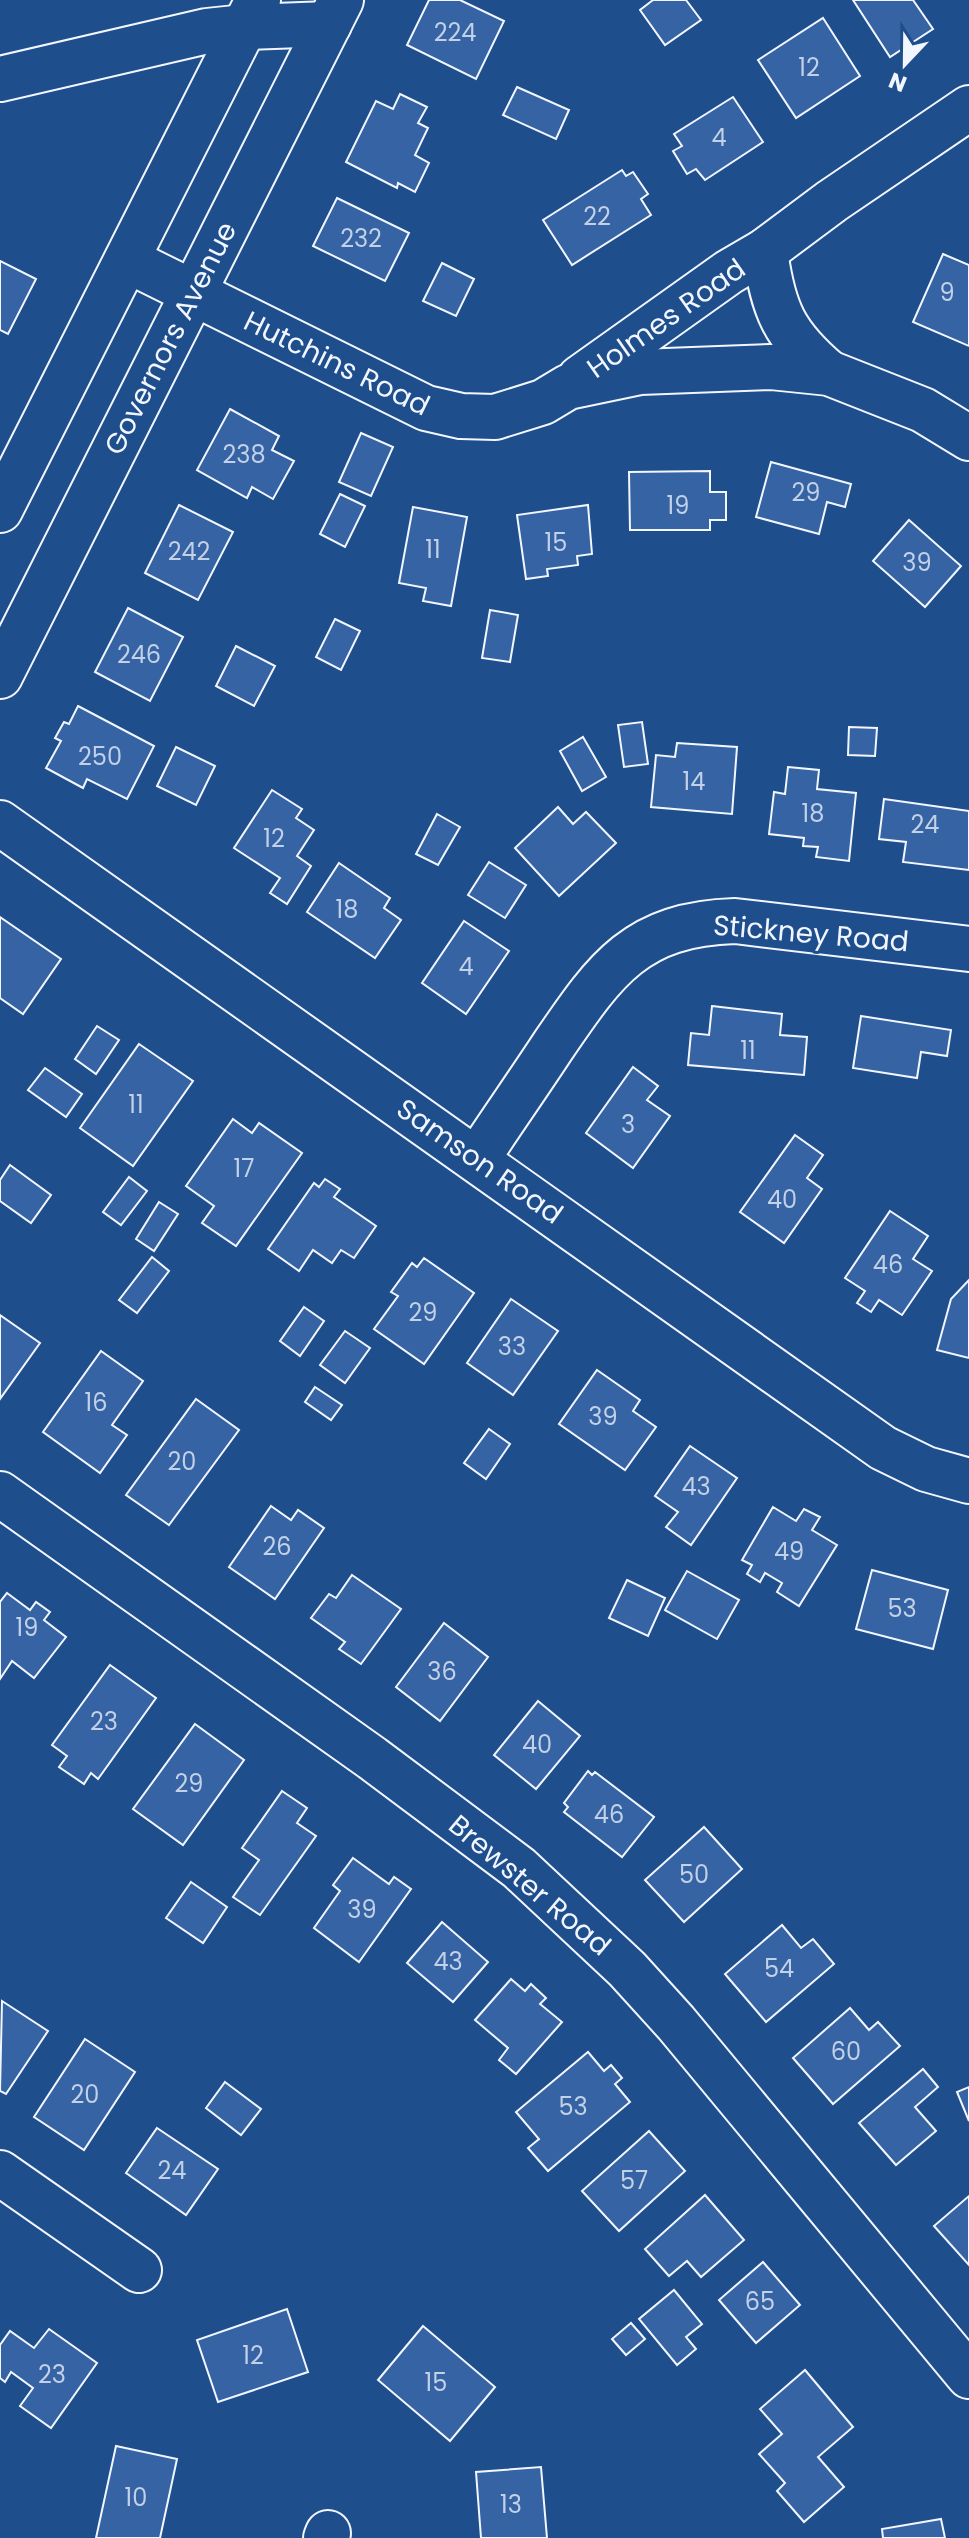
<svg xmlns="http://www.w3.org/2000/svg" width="969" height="2538" viewBox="0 0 969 2538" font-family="Poppins,sans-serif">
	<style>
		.building { fill: #3563a3; stroke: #f2f6ff; stroke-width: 2 }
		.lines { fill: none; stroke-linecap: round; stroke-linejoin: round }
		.minor-casing { stroke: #f2f6ff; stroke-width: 48 }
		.minor { stroke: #1f4e8c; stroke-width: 44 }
		.labels { text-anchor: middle; stroke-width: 6; stroke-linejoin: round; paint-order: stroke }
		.number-label { font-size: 24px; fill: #c3d1e8 }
		.street-label { font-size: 28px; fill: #f2f6ff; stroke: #1f4e8c }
	</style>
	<rect width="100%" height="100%" fill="#1f4e8c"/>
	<g class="building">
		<polygon points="429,0 460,0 504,21 476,79 407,45"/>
		<polygon points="653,0 686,0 701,20 665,45 640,10"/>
		<polygon points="853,0 913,0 933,29 890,57"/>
		<polygon points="823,18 860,76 796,118 758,60"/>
		<polygon points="517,87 569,110 556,139 503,115"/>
		<polygon points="400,94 427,107 418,123 428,128 415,155 429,163 415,192 398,183 397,188 346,162 376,101 393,109"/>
		<polygon points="733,97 763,142 705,180 696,169 687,174 673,151 682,146 674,134"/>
		<polygon points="622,170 626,176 633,172 648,194 641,199 651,215 572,265 543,220"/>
		<polygon points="337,198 409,233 385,281 313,246"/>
		<polygon points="943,254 969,265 969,346 913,322"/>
		<polygon points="0,261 36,279 8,334 0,330"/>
		<polygon points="442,263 474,279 456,316 423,301"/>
		<polygon points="230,409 279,436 272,450 294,461 273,499 252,487 247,498 197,470"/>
		<polygon points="361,433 393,447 371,496 339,482"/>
		<polygon points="771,462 851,484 845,507 827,502 819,534 756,517"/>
		<polygon points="710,471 710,492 726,492 726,520 710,520 710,530 630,530 629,472"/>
		<polygon points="340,494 365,506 345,547 320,534"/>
		<polygon points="179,505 233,532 198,600 145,573"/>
		<polygon points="588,505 592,554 577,556 578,565 547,569 548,576 526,579 517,515"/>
		<polygon points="413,507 467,517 451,606 423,601 426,588 399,583"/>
		<polygon points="909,520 961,566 925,607 873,561"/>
		<polygon points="128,608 183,637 150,701 95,672"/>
		<polygon points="490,610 518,615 510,662 482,658"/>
		<polygon points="335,619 360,631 341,670 316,657"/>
		<polygon points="236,646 275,666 254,706 216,686"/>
		<polygon points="78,706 154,746 127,799 87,779 83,788 46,768 61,741 55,738 64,722 69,724"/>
		<polygon points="642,722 648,764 624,767 618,725"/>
		<polygon points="849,727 877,728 875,756 848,755"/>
		<polygon points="583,737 606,777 582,791 560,751"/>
		<polygon points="677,743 737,747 732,814 651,807 656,755 675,757"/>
		<polygon points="176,747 215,766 196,805 157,786"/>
		<polygon points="788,767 819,770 817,789 856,793 849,861 816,857 818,847 803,846 804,838 769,834 774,792 785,794"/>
		<polygon points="272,790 302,809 296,818 314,830 297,856 311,866 287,904 270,893 280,878 234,848"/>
		<polygon points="884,799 969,811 969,870 903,862 906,842 879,839"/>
		<polygon points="558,807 573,824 586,812 616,843 559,896 515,848"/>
		<polygon points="437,814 460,827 438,865 416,854"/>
		<polygon points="489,862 526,885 505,918 468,895"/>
		<polygon points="339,863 390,898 384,908 401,920 375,958 307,912"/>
		<polygon points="0,917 61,959 23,1014 0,998"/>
		<polygon points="464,921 509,951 466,1014 422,983"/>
		<polygon points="712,1006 782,1014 780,1035 807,1037 804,1075 688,1065 691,1033 709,1035"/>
		<polygon points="861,1016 951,1030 947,1056 921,1052 917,1078 853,1068"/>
		<polygon points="97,1026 119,1040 96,1074 75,1059"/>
		<polygon points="139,1044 193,1081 133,1166 80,1128"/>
		<polygon points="633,1067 658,1086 647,1100 670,1116 633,1168 586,1133"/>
		<polygon points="45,1068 82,1094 66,1117 28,1090"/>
		<polygon points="233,1119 252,1133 259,1123 302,1153 236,1246 202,1223 214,1206 186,1186"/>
		<polygon points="795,1135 823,1155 807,1178 822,1189 784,1243 740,1212"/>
		<polygon points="10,1165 51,1195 31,1223 0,1201 0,1180"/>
		<polygon points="129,1177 147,1191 121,1225 103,1212"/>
		<polygon points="325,1179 340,1189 334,1197 376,1226 354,1258 341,1250 332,1263 313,1250 299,1271 268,1249 314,1183 319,1187"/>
		<polygon points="159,1202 178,1214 154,1251 136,1239"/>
		<polygon points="890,1211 928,1236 913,1259 932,1271 902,1315 879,1300 871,1312 857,1303 865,1291 845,1278"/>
		<polygon points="152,1257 169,1271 137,1313 119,1300"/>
		<polygon points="424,1258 474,1293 424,1364 374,1329 398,1296 391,1292 412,1263 417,1267"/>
		<polygon points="969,1280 969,1358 937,1350 951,1299"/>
		<polygon points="511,1299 558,1331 513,1395 467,1363"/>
		<polygon points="304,1307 324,1321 300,1356 280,1341"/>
		<polygon points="0,1315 40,1343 0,1399"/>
		<polygon points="345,1331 370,1348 345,1383 320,1365"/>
		<polygon points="101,1351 143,1381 112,1425 127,1435 100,1473 43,1432"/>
		<polygon points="597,1370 640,1400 633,1411 656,1427 625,1470 559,1424"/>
		<polygon points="315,1387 342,1405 331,1420 305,1402"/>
		<polygon points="196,1399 239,1430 169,1525 126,1495"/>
		<polygon points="489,1429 510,1444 486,1479 464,1463"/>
		<polygon points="690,1446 737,1478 691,1545 666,1527 678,1512 655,1496"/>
		<polygon points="271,1506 291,1520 298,1510 324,1528 275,1599 229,1567"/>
		<polygon points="773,1507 796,1521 804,1509 820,1517 812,1530 837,1545 799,1606 777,1592 782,1583 765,1573 760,1582 747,1574 752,1565 742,1560"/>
		<polygon points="872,1570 948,1590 933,1649 856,1629"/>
		<polygon points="687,1571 739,1600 717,1639 665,1610"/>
		<polygon points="352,1575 401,1609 361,1664 339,1649 345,1642 311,1618 329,1594 336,1598"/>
		<polygon points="627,1580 665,1598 648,1636 609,1618"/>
		<polygon points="7,1593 30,1610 36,1602 50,1612 44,1620 66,1637 34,1678 12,1661 0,1679 0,1602"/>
		<polygon points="444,1623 488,1657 440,1721 396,1687"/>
		<polygon points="110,1665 156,1698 98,1779 91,1773 84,1784 59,1767 67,1756 52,1745"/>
		<polygon points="538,1701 580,1736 536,1789 494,1755"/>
		<polygon points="195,1724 244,1760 183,1845 133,1809"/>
		<polygon points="588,1771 592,1775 595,1772 654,1817 622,1857 564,1812 568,1807 564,1803"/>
		<polygon points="282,1791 307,1808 297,1823 316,1836 260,1915 233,1897 259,1860 242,1848"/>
		<polygon points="704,1827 742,1869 684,1922 645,1880"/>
		<polygon points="353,1858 389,1884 394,1877 411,1889 359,1962 314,1928 340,1891 333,1885"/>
		<polygon points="191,1882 227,1907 203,1943 166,1918"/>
		<polygon points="442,1922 488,1962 453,2002 407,1963"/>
		<polygon points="782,1925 801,1948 813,1939 834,1964 766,2022 725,1974"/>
		<polygon points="511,1979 525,1991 531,1984 546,1998 540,2004 562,2022 516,2074 499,2060 508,2048 475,2020"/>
		<polygon points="2,2001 48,2031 6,2094 0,2091"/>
		<polygon points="850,2008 869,2030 878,2022 900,2046 833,2104 793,2058"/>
		<polygon points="85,2039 135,2072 84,2150 34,2117"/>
		<polygon points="588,2052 604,2071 611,2065 622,2078 615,2084 630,2102 548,2171 528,2148 539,2139 516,2112"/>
		<polygon points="923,2069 938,2087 915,2107 936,2131 896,2165 859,2123"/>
		<polygon points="225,2082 261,2109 241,2135 206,2108"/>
		<polygon points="969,2087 969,2121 957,2092"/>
		<polygon points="157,2128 218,2169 186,2215 126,2173"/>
		<polygon points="649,2131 685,2171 619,2231 582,2191"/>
		<polygon points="705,2195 744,2240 701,2277 687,2261 669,2276 645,2249"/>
		<polygon points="969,2196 969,2265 934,2226"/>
		<polygon points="763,2262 800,2305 756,2343 719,2300"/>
		<polygon points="674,2290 702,2324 686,2337 696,2349 677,2365 639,2319"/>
		<polygon points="287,2309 308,2372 218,2402 197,2340"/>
		<polygon points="631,2323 645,2339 626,2355 612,2339"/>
		<polygon points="423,2326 495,2387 450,2441 378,2380"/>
		<polygon points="49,2329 97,2363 51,2428 20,2406 33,2388 11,2372 5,2382 0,2378 0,2345 10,2331 34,2348"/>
		<polygon points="805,2370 853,2427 818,2457 844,2487 804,2522 777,2491 785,2483 759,2454 782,2434 760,2409"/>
		<polygon points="116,2446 177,2459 160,2538 96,2538"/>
		<polygon points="541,2467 547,2538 481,2538 476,2472"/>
		<polygon points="941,2519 945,2538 883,2538 882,2529"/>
	</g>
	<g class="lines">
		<g class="minor-casing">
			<g id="minor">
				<polyline points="0,79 207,31 245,27 329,24"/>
				<path d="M765 251C773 310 784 335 829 373"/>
				<polyline points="127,260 426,408 461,416 495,417 543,402 568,387 640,372 771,367 829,373 923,410 969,438"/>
				<polyline points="580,378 729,272 765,251 832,201 969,108"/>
				<polyline points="0,510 258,0"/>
				<polyline points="0,676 341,0"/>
				<polyline points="0,823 883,1448 926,1469 969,1481"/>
				<path d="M477 1159C502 1121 528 1084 553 1046 605 970 635 924 735 921L969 949"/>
				<polyline points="0,1494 372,1758 519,1868 627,1969 676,2023 969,2376"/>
				<polyline points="0,2173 139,2270"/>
				<polyline points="326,2538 328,2533"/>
			</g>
		</g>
		<use href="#minor" class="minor"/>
	</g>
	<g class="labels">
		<g class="number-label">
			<text x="455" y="41">224</text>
			<text x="809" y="76">12</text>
			<text x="719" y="146">4</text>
			<text x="597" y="225">22</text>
			<text x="361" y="247">232</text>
			<text x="947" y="301">9</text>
			<text x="244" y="463">238</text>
			<text x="806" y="501">29</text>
			<text x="678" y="514">19</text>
			<text x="556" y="551">15</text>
			<text x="433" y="558">11</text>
			<text x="189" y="560">242</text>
			<text x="917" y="571">39</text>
			<text x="139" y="663">246</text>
			<text x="100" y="765">250</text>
			<text x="694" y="790">14</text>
			<text x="813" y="822">18</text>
			<text x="925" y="833">24</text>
			<text x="274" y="847">12</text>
			<text x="347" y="918">18</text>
			<text x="466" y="975">4</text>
			<text x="748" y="1059">11</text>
			<text x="136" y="1113">11</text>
			<text x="628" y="1133">3</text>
			<text x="244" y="1177">17</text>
			<text x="782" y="1208">40</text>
			<text x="888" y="1273">46</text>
			<text x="423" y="1321">29</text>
			<text x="512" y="1355">33</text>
			<text x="96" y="1411">16</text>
			<text x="603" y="1425">39</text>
			<text x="182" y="1470">20</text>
			<text x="696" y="1495">43</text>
			<text x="277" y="1555">26</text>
			<text x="789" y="1560">49</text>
			<text x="902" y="1617">53</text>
			<text x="27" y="1636">19</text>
			<text x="442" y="1680">36</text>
			<text x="104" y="1730">23</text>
			<text x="537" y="1753">40</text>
			<text x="189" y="1792">29</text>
			<text x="609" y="1823">46</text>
			<text x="694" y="1883">50</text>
			<text x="362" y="1918">39</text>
			<text x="448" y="1970">43</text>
			<text x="779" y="1977">54</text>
			<text x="846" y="2060">60</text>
			<text x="85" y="2103">20</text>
			<text x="573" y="2115">53</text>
			<text x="172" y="2179">24</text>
			<text x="634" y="2189">57</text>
			<text x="760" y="2310">65</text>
			<text x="253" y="2364">12</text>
			<text x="52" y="2383">23</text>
			<text x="436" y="2391">15</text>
			<text x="136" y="2506">10</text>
			<text x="511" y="2513">13</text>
		</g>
		<g class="street-label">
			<text transform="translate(666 318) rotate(-35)" y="10">Holmes Road</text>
			<text transform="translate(170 338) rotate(-63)" y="10">Governors Avenue</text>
			<text transform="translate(337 363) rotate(26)" y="10">Hutchins Road</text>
			<text transform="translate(811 933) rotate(5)" y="10">Stickney Road</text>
			<text transform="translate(480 1161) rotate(35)" y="10">Samson Road</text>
			<text transform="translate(530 1885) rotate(40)" y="10">Brewster Road</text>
		</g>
	</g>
	<g transform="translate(905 64) rotate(202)" stroke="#1f4e8c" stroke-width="6" paint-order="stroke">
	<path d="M0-6L14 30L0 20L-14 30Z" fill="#f2f6ff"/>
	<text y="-12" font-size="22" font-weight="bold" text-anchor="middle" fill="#f2f6ff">N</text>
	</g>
</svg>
